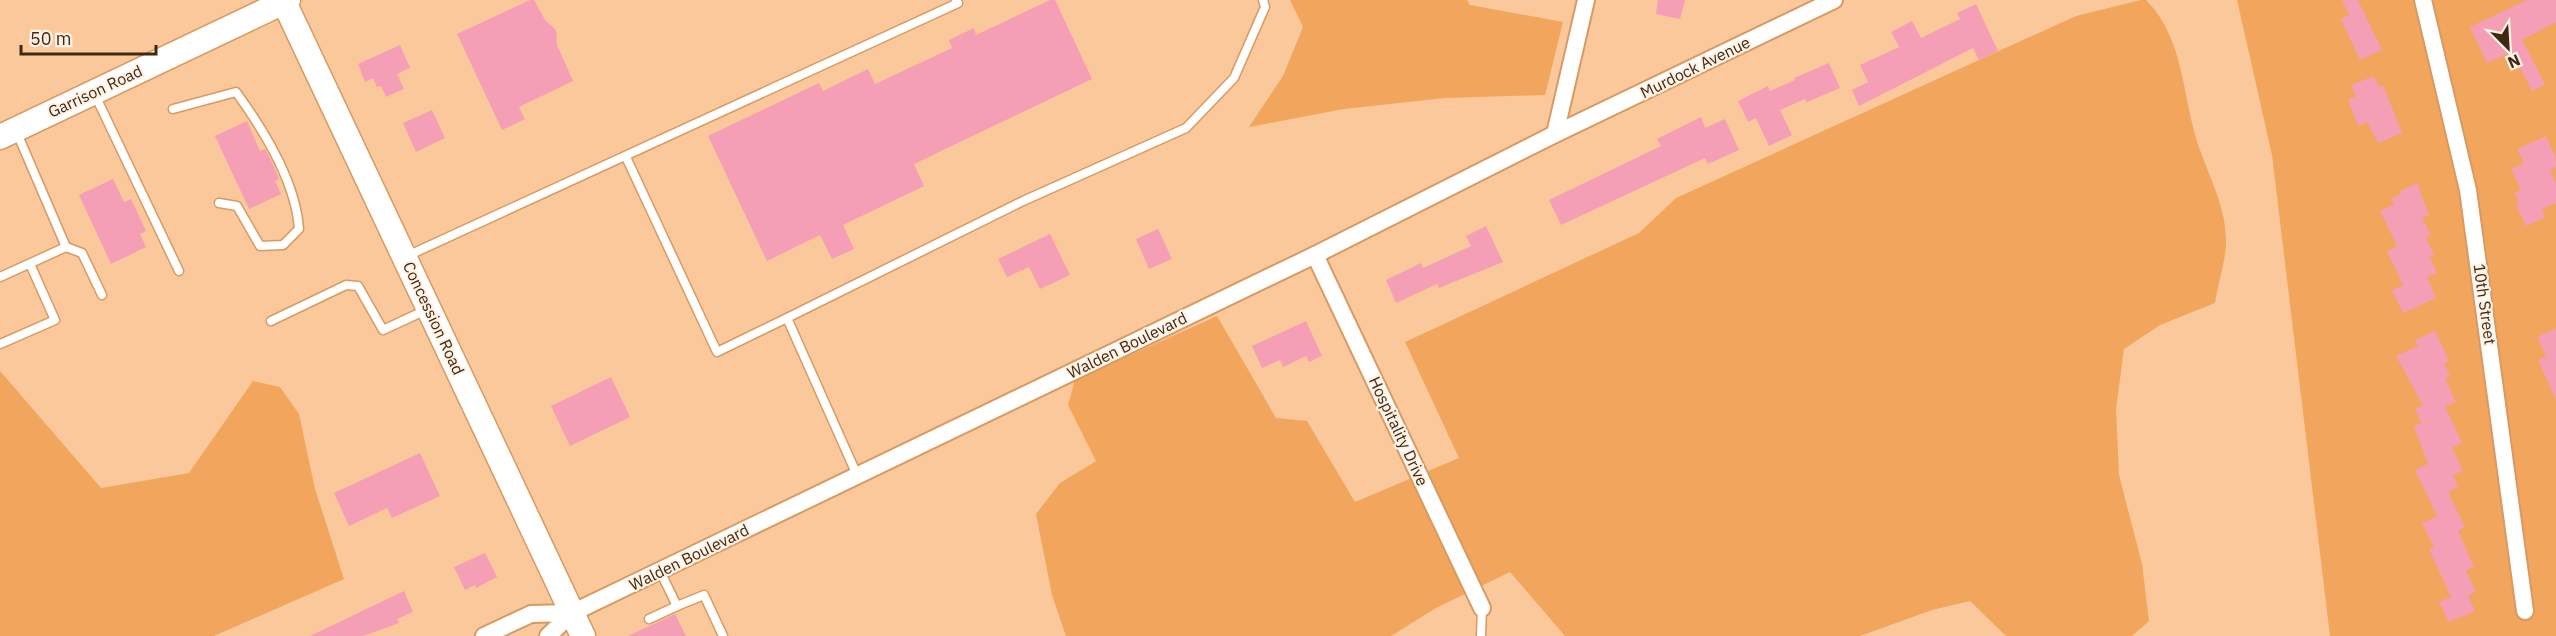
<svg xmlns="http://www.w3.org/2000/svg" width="2556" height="636" viewBox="0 0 2556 636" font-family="'IBM Plex Sans',sans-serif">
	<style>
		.green { fill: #f2a55d }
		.building { fill: #f49fb6 }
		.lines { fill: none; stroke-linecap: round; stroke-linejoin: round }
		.lane-casing { stroke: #d89a62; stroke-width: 11 }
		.street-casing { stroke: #d89a62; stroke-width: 20 }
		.secondary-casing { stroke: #d89a62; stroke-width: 27 }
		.lane { stroke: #fff; stroke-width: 8 }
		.street { stroke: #fff; stroke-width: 16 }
		.secondary { stroke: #fff; stroke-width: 24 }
		.labels { text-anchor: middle; stroke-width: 4.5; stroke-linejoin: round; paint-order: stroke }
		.street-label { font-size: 16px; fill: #412811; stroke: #fff2e6 }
	</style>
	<rect width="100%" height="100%" fill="#fbc89b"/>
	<g class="green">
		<polygon points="1290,0 1467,0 1470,5 1563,22 1545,95 1445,98 1344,109 1249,127 1283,76 1303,27"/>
		<path d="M2141 0H2146C2181 35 2182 85 2194 131 2204 169 2227 203 2226 244 2225 263 2218 284 2215 303L2160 325 2124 349 2116 409 2119 475 2142 564 2149 621 2132 636H2006L1970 601 1932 610 1860 636H1565L1510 572 1436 608 1391 636H1066L1052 595 1036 514 1060 483 1096 461 1068 405 1075 380 1217 316 1276 418 1307 421 1355 502 1459 458 1405 342 1639 233 1676 198 2076 16Z"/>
		<polygon points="2237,0 2556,0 2556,636 2330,636 2272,155"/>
		<polygon points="0,371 101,488 189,473 253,381 280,387 299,414 315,489 344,579 214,636 0,636"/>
	</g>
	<g class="building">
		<polygon points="530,0 534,0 545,20 556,30 557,45 573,81 519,107 525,119 502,130 457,34"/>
		<polygon points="1050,0 1055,0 1092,79 914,164 924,186 843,225 854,249 832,259 820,235 767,261 708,136 819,83 823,91 868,69 875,84 952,48 949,40 974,28 976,35"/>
		<polygon points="1658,0 1685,0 1680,19 1656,14"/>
		<polygon points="2342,0 2358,0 2382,50 2360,60 2341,19 2349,15"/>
		<polygon points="2527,0 2556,0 2556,22 2522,40 2545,84 2532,91 2512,52 2487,63 2470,27"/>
		<polygon points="1976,4 1998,51 1979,60 1973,48 1859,106 1852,90 1868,82 1860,65 1899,47 1891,32 1912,21 1921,38 1960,19 1957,13"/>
		<polygon points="400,45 410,68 397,74 404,89 386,97 381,86 377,87 373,78 365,82 358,64"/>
		<polygon points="1829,63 1840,88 1807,102 1805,99 1780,110 1792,135 1769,146 1756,118 1748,122 1738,101 1768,86 1770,91 1795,80 1794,78"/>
		<polygon points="2374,76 2379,87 2383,85 2402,133 2378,143 2367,122 2358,126 2348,100 2356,96 2351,85"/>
		<polygon points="432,110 445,138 416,152 403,123"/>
		<polygon points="1701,117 1705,128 1725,119 1739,150 1708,164 1705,158 1561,225 1549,200 1661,146 1657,139"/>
		<polygon points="247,121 260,151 265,149 271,160 279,179 275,181 281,194 249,209 215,136"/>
		<polygon points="2546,136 2556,158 2556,167 2550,170 2556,183 2556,203 2542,209 2545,217 2526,226 2516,204 2519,203 2515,193 2521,190 2511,169 2524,163 2517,149"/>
		<polygon points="113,179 124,202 131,199 146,231 140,234 146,247 111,264 79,195"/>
		<polygon points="2417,183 2429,215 2422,218 2431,235 2426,238 2434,255 2430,257 2437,273 2427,277 2436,298 2403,313 2392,290 2403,285 2387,251 2397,246 2380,211 2394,204 2391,199 2401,194 2400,191"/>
		<polygon points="1486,226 1503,262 1439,288 1437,284 1396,303 1386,280 1421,263 1423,268 1471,246 1466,236"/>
		<polygon points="1158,229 1172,259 1149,269 1136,239"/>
		<polygon points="1050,234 1070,275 1040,289 1029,267 1007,277 998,259"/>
		<polygon points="1306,321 1322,356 1309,362 1306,356 1283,367 1280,360 1262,368 1252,346"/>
		<polygon points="2556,328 2556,400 2538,360 2546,356 2537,337"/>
		<polygon points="2435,331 2449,361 2444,363 2450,376 2445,378 2456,402 2445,406 2462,443 2452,448 2463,471 2453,475 2458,487 2448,492 2465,527 2458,531 2474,567 2466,570 2476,592 2468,595 2475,611 2449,622 2439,602 2451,597 2429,549 2434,547 2422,523 2437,516 2415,470 2428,464 2414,426 2421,423 2415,409 2423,405 2396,356 2418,346 2415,340"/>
		<polygon points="611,377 630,417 570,446 551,406"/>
		<polygon points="420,453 440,496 392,518 387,508 349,526 334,493"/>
		<polygon points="485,553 497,577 476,588 475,585 465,590 454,567"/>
		<polygon points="404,591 413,612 397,619 399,623 363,636 310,636"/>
		<polygon points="675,614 686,636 628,636"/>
	</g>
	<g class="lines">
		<g class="lane-casing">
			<g id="lane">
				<polyline points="95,95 179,271"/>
				<path d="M173 109 236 92C263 129 296 183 299 229L283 245 260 246 237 206 219 203"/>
				<polyline points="626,157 717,352 787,318 857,475"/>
				<polyline points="66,247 82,253 102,295"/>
				<polyline points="405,257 958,3 956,0"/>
				<polyline points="0,277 66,247 17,133"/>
				<polyline points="787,318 1023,201 1186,128 1234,78 1265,7 1263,0"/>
				<polyline points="271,321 346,285 358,286 383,330 426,310"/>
				<polyline points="0,344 55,320 30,264"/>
				<polyline points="660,571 677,606 704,595 723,636"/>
				<polyline points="649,619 677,606"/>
				<polyline points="1481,636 1482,608"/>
			</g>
		</g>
		<g class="street-casing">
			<g id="street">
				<polyline points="2423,0 2468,190 2525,611"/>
				<polyline points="1555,134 1586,0"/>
				<polyline points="1315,255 1482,608"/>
				<polyline points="484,636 531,614 572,613"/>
				<polyline points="548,636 572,613 1315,255 1555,134 1834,0"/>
			</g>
		</g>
		<g class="secondary-casing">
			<g id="secondary">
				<polyline points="284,2 583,636"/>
				<polyline points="0,137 288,0"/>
			</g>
		</g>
		<use href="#lane" class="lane"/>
		<use href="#street" class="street"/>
		<use href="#secondary" class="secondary"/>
	</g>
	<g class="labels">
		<g class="street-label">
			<text transform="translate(1695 67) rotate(-26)" y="6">Murdock Avenue</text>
			<text transform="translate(95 91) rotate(-25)" y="6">Garrison Road</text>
			<text transform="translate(2485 304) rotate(82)" y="6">10th Street</text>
			<text transform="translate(434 318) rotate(65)" y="6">Concession Road</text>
			<text transform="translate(1127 345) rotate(-26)" y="6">Walden Boulevard</text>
			<text transform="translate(1399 431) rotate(65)" y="6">Hospitality Drive</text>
			<text transform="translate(689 557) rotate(-26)" y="6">Walden Boulevard</text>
		</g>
	</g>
	<g transform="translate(2508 48) rotate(156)" stroke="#fff2e6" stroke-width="4.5" paint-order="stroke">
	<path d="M0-4.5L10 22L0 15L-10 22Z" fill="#412811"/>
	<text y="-9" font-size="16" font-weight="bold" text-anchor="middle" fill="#412811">N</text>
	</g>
	<path d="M21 45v9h135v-9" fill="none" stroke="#412811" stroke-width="3"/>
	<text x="30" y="45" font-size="18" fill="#412811" stroke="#fff2e6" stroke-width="4.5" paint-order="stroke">50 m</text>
</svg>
